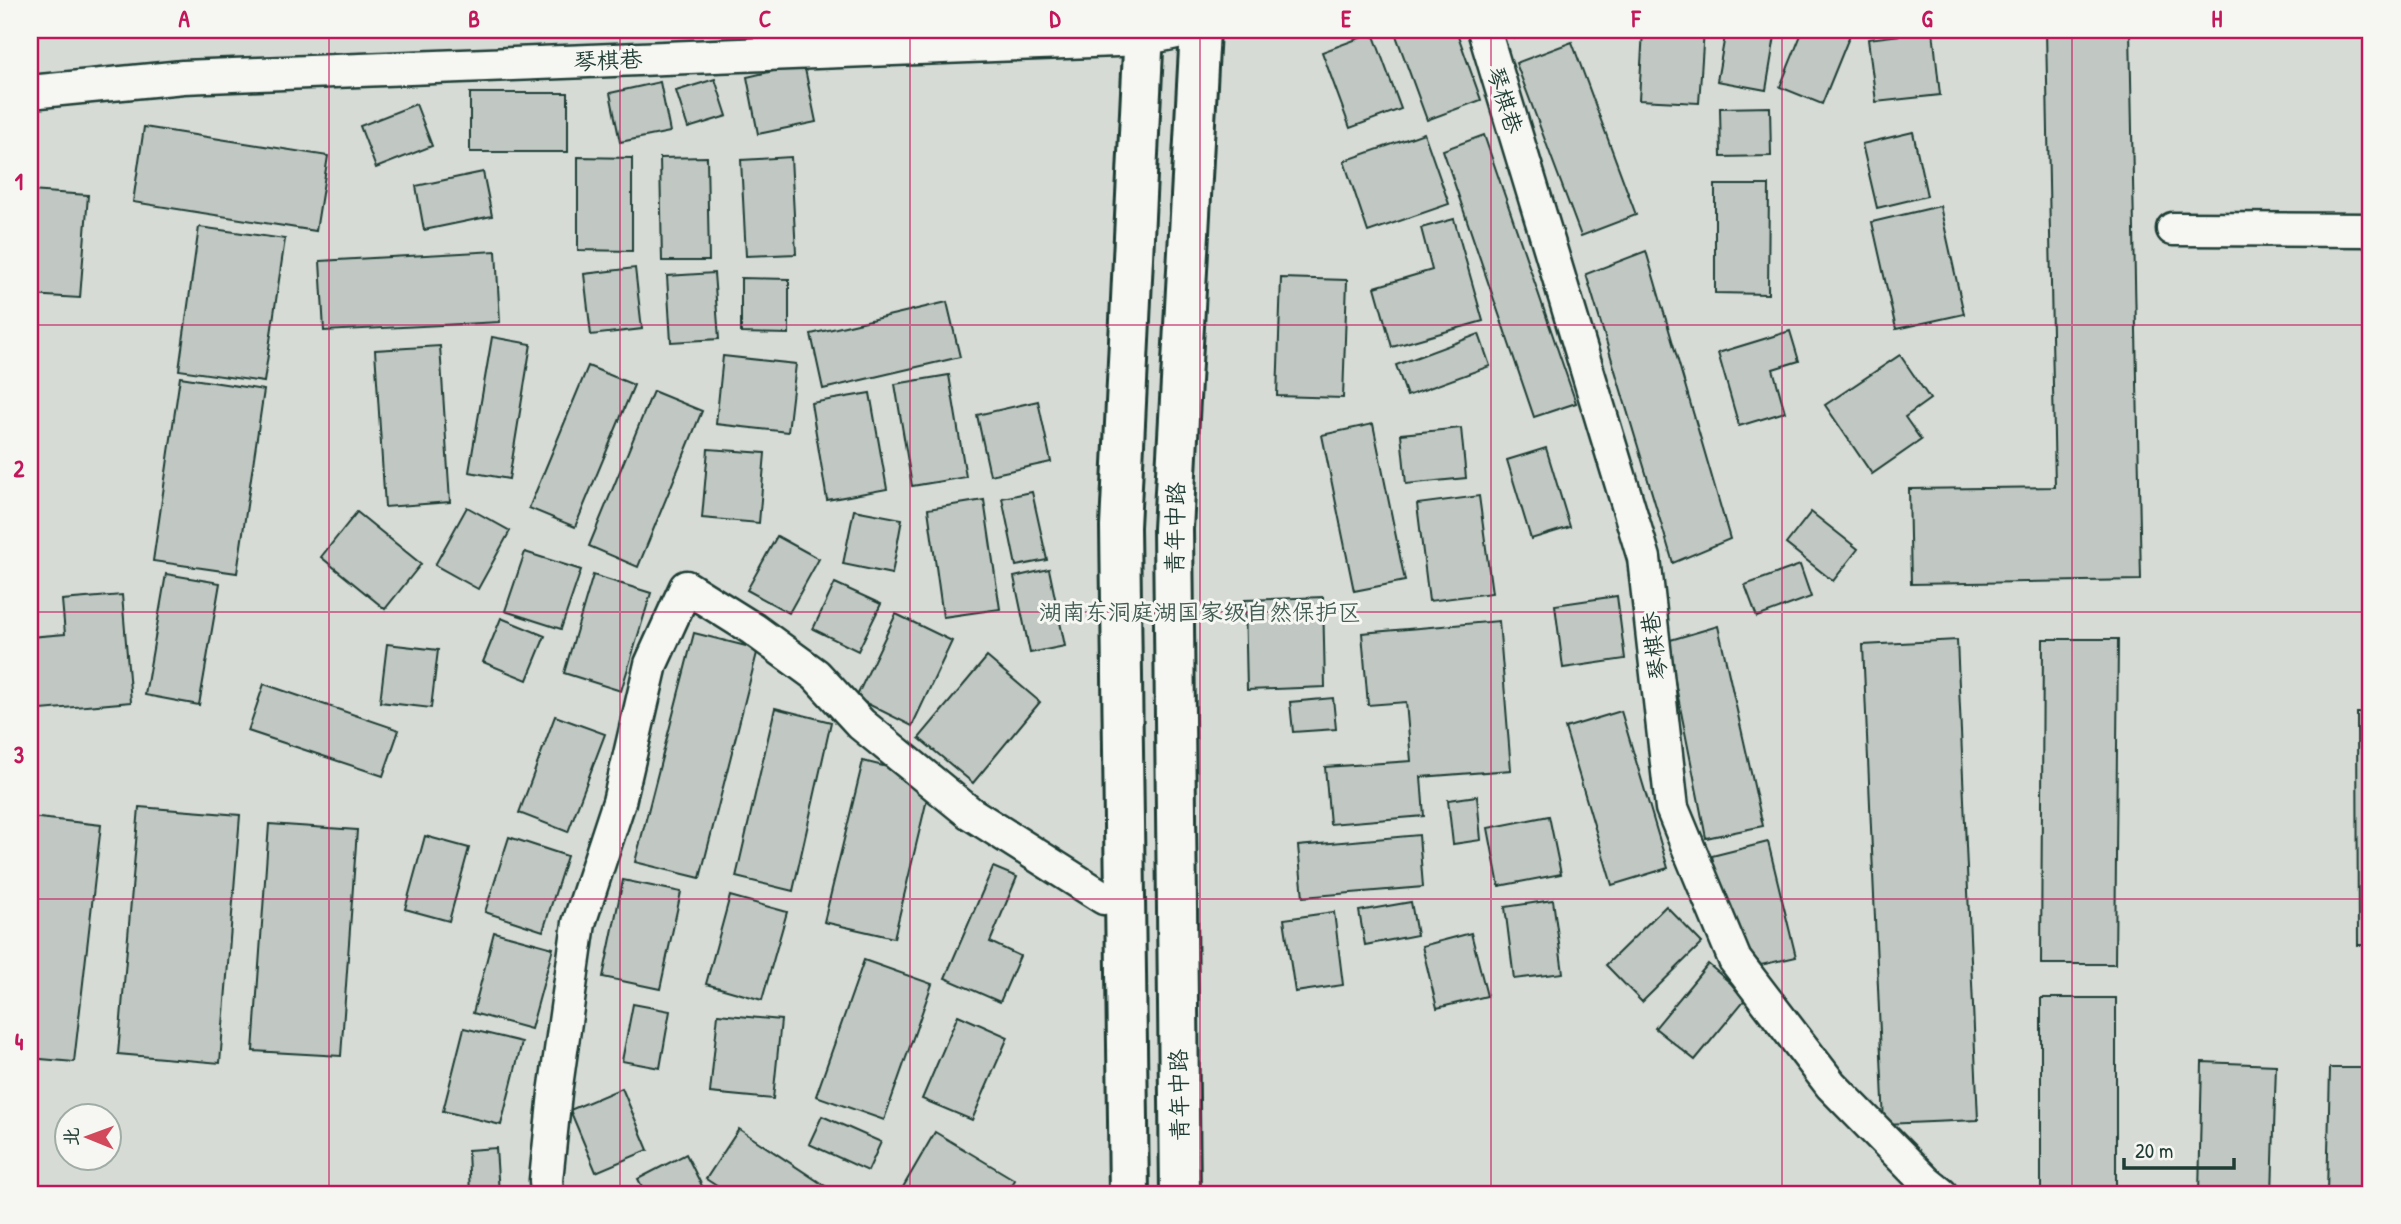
<svg xmlns="http://www.w3.org/2000/svg" width="2401" height="1224" viewBox="0 0 2401 1224" font-family="'Patrick Hand','LXGW WenKai TC',sans-serif">
	<style>
		.green { fill: #d6dbd6; stroke: #7a8c85; stroke-width: 2; fill-rule: evenodd }
		.building { fill: #c1c8c3; stroke: #1f3d34; stroke-width: 2 }
		.lines { fill: none; stroke-linecap: round; stroke-linejoin: round }
		.minor-casing { stroke: #1f3d34; stroke-width: 37 }
		.secondary-casing { stroke: #1f3d34; stroke-width: 44 }
		.minor { stroke: #f6f6f2; stroke-width: 32 }
		.secondary { stroke: #f6f6f2; stroke-width: 38 }
		.grid { fill: none; stroke: #c2185b; stroke-width: 2; stroke-opacity: 0.55 }
		.labels { text-anchor: middle; stroke-width: 6; stroke-linejoin: round; paint-order: stroke }
		.street-label { font-size: 23px; fill: #1f3d34; stroke: #f6f6f2 }
		.park-label { font-size: 23px; fill: #445d54; stroke: #f6f6f2 }
		.neatline { fill: none; stroke: #c2185b; stroke-width: 2.5 }
		.grid-label { font-size: 23px; text-anchor: middle; font-weight: bold; fill: #c2185b }
	</style>
	<rect width="100%" height="100%" fill="#f6f6f2"/>
	<filter id="ink" filterUnits="userSpaceOnUse"><feTurbulence type="fractalNoise" baseFrequency=".0143" numOctaves="2"/><feDisplacementMap in="SourceGraphic" scale="14" xChannelSelector="R" yChannelSelector="G"/><feConvolveMatrix kernelMatrix="1 2 1 2 8 2 1 2 1" color-interpolation-filters="sRGB"/></filter>
	<g filter="url(#ink)">
		<path class="green" d="M30 30H2371V1194H30ZM66 1116H108V1158H66Z"/>
		<g class="building">
			<polygon points="1394,30 1456,30 1481,100 1427,120"/>
			<polygon points="1512,30 1538,30 1515,38"/>
			<polygon points="1643,30 1704,30 1699,103 1639,100"/>
			<polygon points="1726,30 1776,30 1766,90 1717,81"/>
			<polygon points="1803,30 1852,30 1822,104 1780,87"/>
			<polygon points="2046,30 2130,30 2141,580 1911,584 1909,489 2055,487"/>
			<polygon points="1933,31 1940,95 1876,102 1868,39"/>
			<polygon points="1373,33 1401,109 1350,128 1322,52"/>
			<polygon points="1572,42 1636,215 1581,236 1516,63"/>
			<polygon points="804,64 816,122 758,134 747,77"/>
			<polygon points="715,79 727,116 688,128 676,91"/>
			<polygon points="660,82 670,132 620,142 610,93"/>
			<rect x="470" y="93" width="98" height="59"/>
			<polygon points="416,104 432,146 376,168 360,126"/>
			<polygon points="1770,107 1771,156 1721,157 1720,108"/>
			<polygon points="144,127 328,156 316,231 133,202"/>
			<polygon points="1913,132 1927,196 1877,208 1862,144"/>
			<polygon points="1424,133 1449,204 1368,232 1344,161"/>
			<polygon points="1484,135 1576,403 1534,417 1443,150"/>
			<polygon points="578,157 632,158 632,251 578,250"/>
			<polygon points="707,157 709,261 662,261 660,158"/>
			<polygon points="791,157 796,254 746,256 741,160"/>
			<polygon points="483,172 492,216 424,230 416,186"/>
			<polygon points="1715,185 1769,185 1768,294 1715,293"/>
			<polygon points="30,191 88,195 80,298 30,295"/>
			<polygon points="1940,206 1964,314 1896,329 1872,222"/>
			<polygon points="1454,219 1483,321 1392,347 1375,287 1432,270 1421,228"/>
			<polygon points="199,227 285,239 264,382 179,370"/>
			<polygon points="496,251 500,322 324,331 320,261"/>
			<polygon points="1646,251 1730,539 1673,563 1586,274"/>
			<polygon points="635,268 642,329 591,335 584,274"/>
			<polygon points="714,273 719,339 671,342 667,276"/>
			<polygon points="741,278 789,279 789,334 741,333"/>
			<polygon points="1281,278 1347,280 1343,398 1277,396"/>
			<polygon points="947,302 960,357 823,389 811,334"/>
			<polygon points="1790,331 1799,361 1773,369 1785,412 1739,426 1718,353"/>
			<polygon points="1479,334 1490,366 1407,396 1396,365"/>
			<polygon points="492,337 531,344 509,479 469,472"/>
			<polygon points="440,346 450,502 385,507 375,350"/>
			<polygon points="1900,355 1930,399 1905,417 1921,440 1872,474 1825,405"/>
			<polygon points="723,356 796,364 788,432 716,424"/>
			<polygon points="588,366 634,385 575,527 529,508"/>
			<polygon points="949,375 966,477 912,486 895,384"/>
			<polygon points="180,377 264,390 237,573 153,561"/>
			<polygon points="653,391 702,411 638,567 589,546"/>
			<polygon points="870,393 887,489 827,500 811,403"/>
			<polygon points="1038,401 1051,462 990,475 977,415"/>
			<polygon points="1373,424 1405,581 1354,591 1322,435"/>
			<polygon points="1461,428 1466,478 1406,484 1401,434"/>
			<polygon points="1546,448 1570,527 1531,539 1507,460"/>
			<polygon points="708,449 765,453 759,523 702,518"/>
			<polygon points="1032,492 1047,560 1016,566 1002,498"/>
			<polygon points="1479,496 1492,593 1429,601 1417,504"/>
			<polygon points="984,500 1000,609 943,617 928,509"/>
			<polygon points="467,507 510,531 478,589 435,565"/>
			<polygon points="854,510 902,519 892,574 843,564"/>
			<polygon points="357,512 421,564 385,609 321,557"/>
			<polygon points="1811,512 1858,549 1833,581 1786,544"/>
			<polygon points="777,536 819,559 789,613 747,590"/>
			<polygon points="525,552 581,570 561,629 505,611"/>
			<polygon points="1800,565 1811,597 1757,617 1745,585"/>
			<polygon points="1049,569 1065,646 1030,653 1014,577"/>
			<polygon points="166,574 220,583 199,705 145,695"/>
			<polygon points="593,575 651,593 621,691 564,673"/>
			<polygon points="835,583 881,604 858,651 813,629"/>
			<polygon points="122,595 131,702 30,711 30,637 65,634 62,600"/>
			<polygon points="1617,596 1625,659 1563,668 1555,605"/>
			<polygon points="1323,597 1325,687 1247,690 1245,600"/>
			<polygon points="896,614 952,641 912,726 856,698"/>
			<polygon points="501,618 545,636 527,680 483,662"/>
			<polygon points="1499,621 1511,770 1421,777 1424,816 1330,824 1325,767 1411,761 1406,702 1368,705 1362,633"/>
			<polygon points="1718,626 1763,826 1706,838 1667,641"/>
			<polygon points="694,633 758,649 700,878 635,862"/>
			<polygon points="2043,639 2118,639 2115,964 2041,964"/>
			<polygon points="1957,640 1978,1120 1884,1124 1863,645"/>
			<polygon points="387,644 438,650 431,708 380,702"/>
			<polygon points="987,657 1040,702 973,783 919,738"/>
			<polygon points="264,684 399,730 383,776 248,731"/>
			<polygon points="1333,698 1336,729 1293,732 1290,702"/>
			<polygon points="775,708 831,722 793,891 736,877"/>
			<polygon points="1621,711 1668,868 1612,885 1565,728"/>
			<polygon points="2357,713 2371,713 2371,945 2358,945"/>
			<polygon points="555,716 605,734 568,832 519,813"/>
			<polygon points="863,761 932,778 894,938 824,922"/>
			<polygon points="1477,796 1481,840 1453,844 1448,800"/>
			<polygon points="139,807 240,815 220,1063 118,1054"/>
			<polygon points="1549,816 1561,874 1499,886 1488,828"/>
			<polygon points="30,817 101,825 74,1062 30,1058"/>
			<polygon points="269,824 357,830 341,1056 253,1051"/>
			<polygon points="1419,835 1423,887 1303,897 1298,846"/>
			<polygon points="425,836 469,848 449,921 405,909"/>
			<polygon points="509,837 567,856 543,931 485,912"/>
			<polygon points="1768,842 1796,957 1761,965 1729,927 1712,856"/>
			<polygon points="993,867 1017,877 990,942 1020,956 1000,1002 945,978"/>
			<polygon points="623,880 681,892 660,989 603,977"/>
			<polygon points="730,896 787,912 762,1000 706,984"/>
			<polygon points="1553,900 1563,973 1514,979 1505,907"/>
			<polygon points="1411,902 1417,935 1365,945 1359,911"/>
			<polygon points="1666,906 1702,943 1642,1002 1606,965"/>
			<polygon points="1334,912 1343,985 1295,992 1284,919"/>
			<polygon points="494,932 553,948 531,1029 473,1013"/>
			<polygon points="1471,933 1487,996 1437,1008 1422,946"/>
			<polygon points="864,960 932,984 884,1120 816,1096"/>
			<polygon points="1708,964 1747,997 1695,1060 1655,1028"/>
			<rect x="2041" y="998" width="75" height="196"/>
			<polygon points="633,1004 670,1011 660,1068 622,1061"/>
			<polygon points="718,1014 781,1020 773,1099 710,1093"/>
			<polygon points="958,1015 1008,1037 972,1120 922,1099"/>
			<polygon points="464,1028 522,1042 501,1125 443,1111"/>
			<polygon points="2202,1062 2276,1065 2272,1194 2199,1194"/>
			<polygon points="2330,1068 2371,1068 2371,1194 2327,1194"/>
			<polygon points="622,1088 648,1150 596,1172 570,1110"/>
			<polygon points="822,1116 881,1142 868,1171 809,1144"/>
			<polygon points="739,1129 828,1188 823,1194 729,1194 706,1179"/>
			<polygon points="935,1132 1015,1180 1006,1194 899,1194"/>
			<polygon points="496,1148 499,1194 470,1194 468,1150"/>
			<polygon points="686,1154 706,1194 646,1194 638,1179"/>
		</g>
		<g class="lines">
			<g class="minor-casing">
				<g id="minor">
					<polyline points="1484,30 1644,558 1672,808 1735,960 1831,1085 1926,1182 1941,1194"/>
					<polyline points="30,92 183,77 1143,39 1186,30"/>
					<polyline points="2173,229 2371,230"/>
					<polyline points="547,1194 546,1180 555,1093 579,923 619,802 651,664 686,587 753,629 816,675 861,724 970,813 1104,898"/>
				</g>
			</g>
			<g class="secondary-casing">
				<g id="secondary">
					<polyline points="1129,1194 1120,527 1144,30"/>
					<polyline points="1180,1194 1173,529 1200,30"/>
				</g>
			</g>
			<use href="#minor" class="minor"/>
			<use href="#secondary" class="secondary"/>
		</g>
	</g>
	<path class="grid" d="M329 30V1194M620 30V1194M910 30V1194M1200 30V1194M1491 30V1194M1782 30V1194M2072 30V1194M30 325H2371M30 612H2371M30 899H2371"/>
	<g class="labels">
		<g class="street-label">
			<text transform="translate(608 60) rotate(-2)" y="8">琴棋巷</text>
			<text transform="translate(1505 100) rotate(73)" y="8">琴棋巷</text>
			<text transform="translate(1175 528) rotate(-89)" y="8">青年中路</text>
			<text transform="translate(1654 646) rotate(-97)" y="8">琴棋巷</text>
			<text transform="translate(1179 1095) rotate(-91)" y="8">青年中路</text>
		</g>
		<g class="park-label">
			<text x="1200" y="620">湖南东洞庭湖国家级自然保护区</text>
		</g>
	</g>
	<rect width="2401" height="1224" fill="none" stroke="#f6f6f2" stroke-width="77"/>
	<g transform="translate(88 1137) rotate(271)"><circle r="33" fill="#f6f6f2" stroke="#a0aca6" stroke-width="2"/>
	<path d="M0-5L12 26L0 18L-12 26Z" fill="#d1495b"/>
	<text y="-10" font-size="19" font-weight="bold" text-anchor="middle" fill="#1f3d34">北</text>
	</g>
	<path d="M2124 1158v10h110v-10" fill="none" stroke="#1f3d34" stroke-width="3.5"/>
	<text x="2135" y="1158" font-size="21" fill="#1f3d34" stroke="#f6f6f2" stroke-width="5" paint-order="stroke">20 m</text>
	<rect x="38" y="38" width="2324" height="1148" class="neatline"/>
	<g class="grid-label">
		<text x="184" y="27">A</text>
		<text x="474" y="27">B</text>
		<text x="765" y="27">C</text>
		<text x="1055" y="27">D</text>
		<text x="1346" y="27">E</text>
		<text x="1636" y="27">F</text>
		<text x="1927" y="27">G</text>
		<text x="2217" y="27">H</text>
		<text x="19" y="190">1</text>
		<text x="19" y="477">2</text>
		<text x="19" y="763">3</text>
		<text x="19" y="1050">4</text>
	</g>
</svg>
